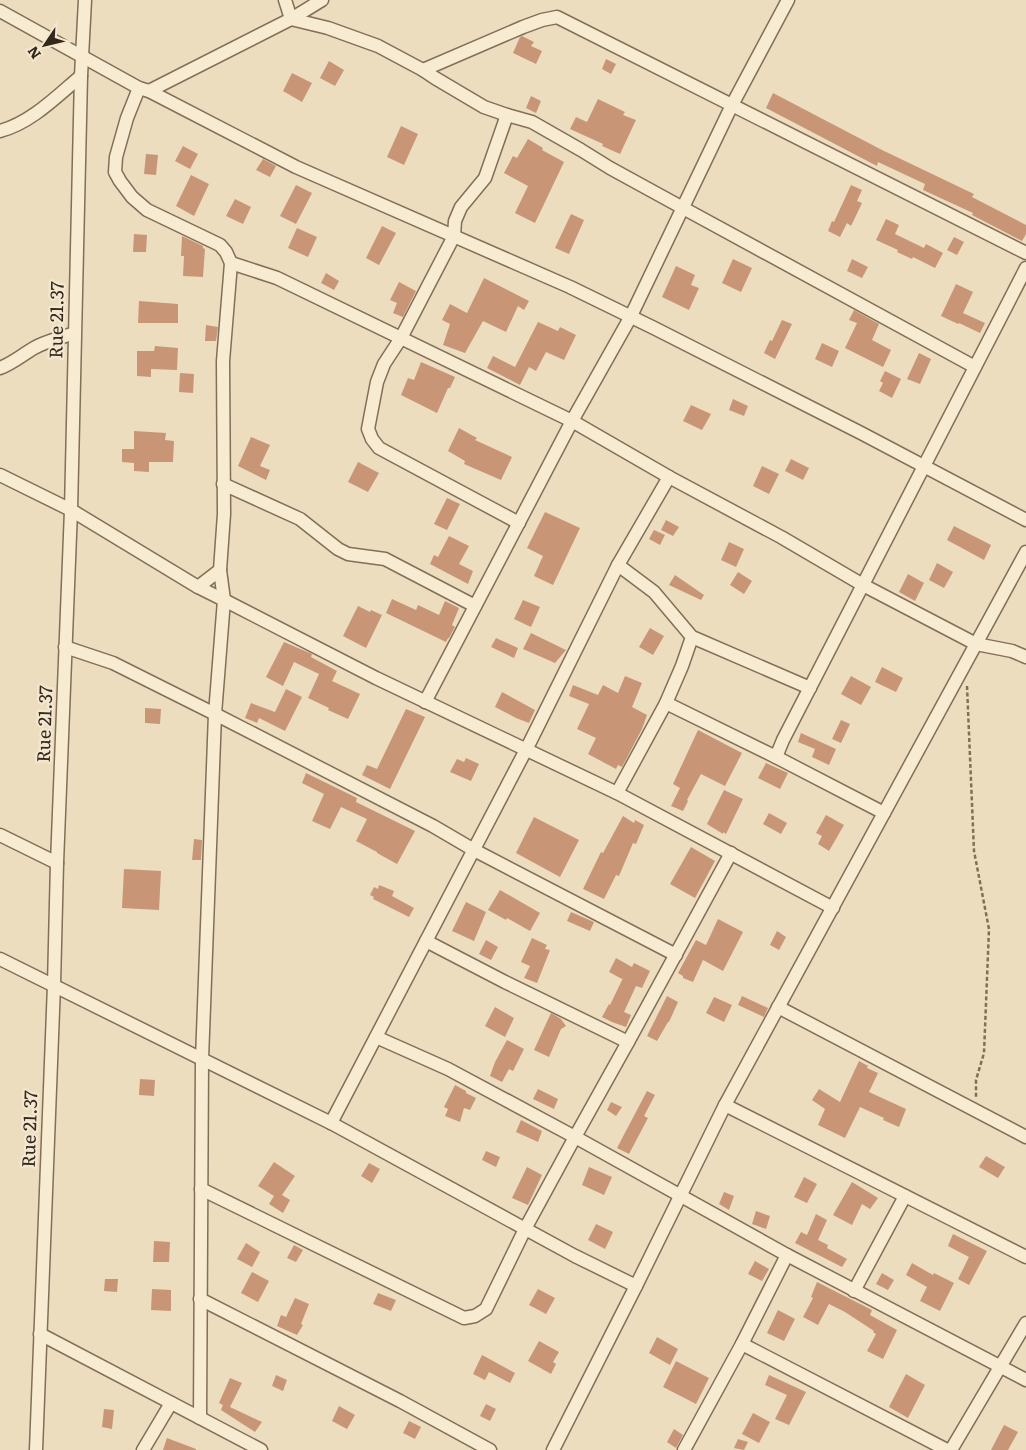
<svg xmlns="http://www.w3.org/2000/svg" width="1026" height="1450" viewBox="0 0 1026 1450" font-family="Literata,serif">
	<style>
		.building { fill: #c89677 }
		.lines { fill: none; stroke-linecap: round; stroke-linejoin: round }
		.minor-casing { stroke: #836e58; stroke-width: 15 }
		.path { stroke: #836e58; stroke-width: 2.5; stroke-dasharray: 4 2.5; stroke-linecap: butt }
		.minor { stroke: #f7ebd2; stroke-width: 12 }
		.labels { text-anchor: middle; stroke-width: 4.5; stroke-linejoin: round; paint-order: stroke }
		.street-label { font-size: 18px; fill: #34271c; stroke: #f3e8cf }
	</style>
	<rect width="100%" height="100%" fill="#ecddbf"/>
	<g class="building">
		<polygon points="522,36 534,42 531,46 542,51 536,64 513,53 520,37"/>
		<polygon points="606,59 616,64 611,74 602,69"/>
		<polygon points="329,61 344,70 335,86 320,78"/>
		<polygon points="292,73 312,83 302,102 283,91"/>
		<polygon points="773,93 882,150 974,194 972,197 1026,225 1026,234 1022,241 972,215 973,213 923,190 925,184 878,162 877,166 766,108"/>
		<polygon points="531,96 541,101 536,113 526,108"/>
		<polygon points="598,99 625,112 623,115 636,120 620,154 602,146 603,144 570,129 576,117 587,122"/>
		<polygon points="401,126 418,134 404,165 387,157"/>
		<polygon points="528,139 543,148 542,150 564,162 535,223 515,213 528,186 504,173 513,156 517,158"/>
		<polygon points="183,146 198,154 190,169 175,161"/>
		<polygon points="146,154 158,155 156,175 144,174"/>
		<polygon points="263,159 276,166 270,177 256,170"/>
		<polygon points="191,175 209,184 194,216 176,206"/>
		<polygon points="296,185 312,193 296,224 280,216"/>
		<polygon points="851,185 862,190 857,201 862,203 851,226 847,223 840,237 828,231 832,221 834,222"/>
		<polygon points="235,199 251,207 243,224 226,216"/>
		<polygon points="571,214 584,220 569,254 555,248"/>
		<polygon points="886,219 899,225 895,234 924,248 926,244 943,253 935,268 913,257 912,259 897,252 898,250 876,240"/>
		<polygon points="382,226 396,233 379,265 366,258"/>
		<polygon points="297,228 317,237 308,257 288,248"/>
		<polygon points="134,234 147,235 146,252 133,252"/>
		<polygon points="182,236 203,246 203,248 205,249 203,277 183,276 184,256 181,256"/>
		<polygon points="954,237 964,242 957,255 947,250"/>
		<polygon points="733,259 752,268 741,292 722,283"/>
		<polygon points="852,259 868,267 862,278 847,271"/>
		<polygon points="676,266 695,275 691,285 699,288 689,310 662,297"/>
		<polygon points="326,273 339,281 334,290 321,283"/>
		<polygon points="484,278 529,301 524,310 518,306 506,332 483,321 465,353 443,345 450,324 442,320 450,304 467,313"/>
		<polygon points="399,282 416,291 403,317 393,313 397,303 390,300"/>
		<polygon points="956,284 973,292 963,313 985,323 980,333 959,323 958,324 941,316"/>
		<polygon points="139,301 178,304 178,323 138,323"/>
		<polygon points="854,310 879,324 872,340 891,350 883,367 845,348 857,323 849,320"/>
		<polygon points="782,320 792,324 775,359 764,353 770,340 772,341"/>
		<polygon points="538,322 558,331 560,327 576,335 564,360 546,352 536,371 529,367 520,385 487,368 493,356 515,367"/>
		<polygon points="206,325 218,327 216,341 205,341"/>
		<polygon points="822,343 839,351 832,367 815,359"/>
		<polygon points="155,346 178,348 177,370 151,369 151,377 137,376 137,351 154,351"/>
		<polygon points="919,353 931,359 920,384 907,379"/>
		<polygon points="421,362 455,377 450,388 448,388 437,413 401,395 408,378 414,380"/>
		<polygon points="885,371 901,379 892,398 879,391 883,383 880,381"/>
		<polygon points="180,373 194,374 193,393 179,392"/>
		<polygon points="733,399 748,406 744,416 729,410"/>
		<polygon points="691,405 711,414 702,430 683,421"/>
		<polygon points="459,428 477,438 475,440 512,457 501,480 464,464 465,461 448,451"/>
		<polygon points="134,431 166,433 165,440 174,441 173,462 149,462 149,472 134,471 134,463 122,462 122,449 134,449"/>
		<polygon points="251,437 270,445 260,466 270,470 266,480 238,466"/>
		<polygon points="791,459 809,468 803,480 785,471"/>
		<polygon points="358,462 379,473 368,492 348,482"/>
		<polygon points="762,466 779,474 769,494 753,486"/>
		<polygon points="447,498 460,504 447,530 434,524"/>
		<polygon points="545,512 580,528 553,585 534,576 543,556 527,548"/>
		<polygon points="666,520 679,527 673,536 661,530"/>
		<polygon points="954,526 991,545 984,560 947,540"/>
		<polygon points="654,530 665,535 660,545 649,539"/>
		<polygon points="449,536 469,546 459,564 473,571 468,584 430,564 434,555 438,557"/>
		<polygon points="729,542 744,549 736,567 721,560"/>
		<polygon points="937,563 953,572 944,588 929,580"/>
		<polygon points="738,572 752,581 744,594 730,585"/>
		<polygon points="908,574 924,583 915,601 899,592"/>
		<polygon points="675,575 704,595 701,600 669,585"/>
		<polygon points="392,599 416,610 418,605 439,615 445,601 459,608 452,625 455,627 449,638 448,638 446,642 386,613"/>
		<polygon points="523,600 540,607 531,627 514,619"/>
		<polygon points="358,606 370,612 371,610 382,615 366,648 343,636"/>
		<polygon points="650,628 664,636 653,655 639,647"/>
		<polygon points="531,633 566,650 555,663 523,649"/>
		<polygon points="496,638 518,648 514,658 491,647"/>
		<polygon points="284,642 312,654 311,657 337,671 332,681 360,694 348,719 328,710 329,708 308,698 319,674 294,662 283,686 266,677"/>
		<polygon points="882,667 903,678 896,692 875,682"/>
		<polygon points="625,676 642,683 632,707 647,715 642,729 622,767 618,765 616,769 588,754 596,738 577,729 589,704 569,696 573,685 598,695 603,685 618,693"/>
		<polygon points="851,676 871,687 861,705 841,694"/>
		<polygon points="286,689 302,697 285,731 259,718 257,723 245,718 251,703 275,712"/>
		<polygon points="502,692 535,710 529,723 516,718 495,707"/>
		<polygon points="145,708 161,709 160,724 145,723"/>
		<polygon points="406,709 425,717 390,789 362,775 367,765 377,769"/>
		<polygon points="841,720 850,724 841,743 832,739"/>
		<polygon points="698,730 742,753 725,786 701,774 687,800 688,801 683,811 671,806 680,788 673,784"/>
		<polygon points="801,733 836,749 829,765 812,757 815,749 798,742"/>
		<polygon points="466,758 479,764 471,781 450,772 457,759 464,762"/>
		<polygon points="766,763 788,773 780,789 758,778"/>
		<polygon points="306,773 357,798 356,802 415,831 397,864 377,853 377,852 356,841 367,819 341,807 330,829 312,821 324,794 302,783"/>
		<polygon points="724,790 743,799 726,834 723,832 723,834 707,824"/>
		<polygon points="769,813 787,823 781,834 763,824"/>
		<polygon points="826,815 844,825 829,851 818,844 822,836 816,833"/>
		<polygon points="623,816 634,823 635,820 644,825 636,844 633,843 619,876 616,875 604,899 583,889 601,852 603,853"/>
		<polygon points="534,817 579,840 560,877 516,853"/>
		<polygon points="194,839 202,840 201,860 192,860"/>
		<polygon points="691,847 715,861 695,898 670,884"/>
		<polygon points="124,869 161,871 159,910 122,908"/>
		<polygon points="379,885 394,891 392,896 414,908 409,917 373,899 374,897 370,895 374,887 378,889"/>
		<polygon points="500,890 540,913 530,931 507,918 506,920 488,910"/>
		<polygon points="466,902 486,912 474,941 452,931"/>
		<polygon points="571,912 594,922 590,931 567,921"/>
		<polygon points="718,919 743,932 723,971 703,960 693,982 683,978 683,976 678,973 696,940 706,945"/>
		<polygon points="777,931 786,937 779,950 770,945"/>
		<polygon points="532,938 547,945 545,949 550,950 537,983 524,978 530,966 521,962"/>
		<polygon points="486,940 498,947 491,960 479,954"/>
		<polygon points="616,958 632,967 634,963 650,971 642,988 636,986 624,1012 631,1015 626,1027 612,1022 602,1017 609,1004 610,1005 623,978 622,979 609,972"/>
		<polygon points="667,996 678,1002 669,1022 668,1022 657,1041 647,1036"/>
		<polygon points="742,996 768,1008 764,1017 738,1005"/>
		<polygon points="714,997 732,1005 724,1022 706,1013"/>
		<polygon points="495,1007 514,1018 505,1037 485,1026"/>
		<polygon points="551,1013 561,1019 566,1026 561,1029 549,1057 534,1050"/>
		<polygon points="507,1040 524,1049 513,1071 509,1069 502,1082 490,1076 495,1062"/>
		<polygon points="859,1061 868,1066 867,1068 878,1073 869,1092 906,1109 899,1127 883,1120 884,1118 860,1107 845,1138 818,1125 825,1109 812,1100 819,1089 840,1102"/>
		<polygon points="140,1079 155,1080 154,1096 139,1095"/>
		<polygon points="455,1085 466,1091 466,1093 476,1098 470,1110 464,1108 460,1122 445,1116 448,1109 444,1107"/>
		<polygon points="538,1089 558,1099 554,1109 533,1099"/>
		<polygon points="647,1091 655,1095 644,1116 648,1118 629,1154 617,1148"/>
		<polygon points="611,1102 622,1107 616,1116 607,1110"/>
		<polygon points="521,1120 542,1131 538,1142 516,1132"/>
		<polygon points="486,1151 500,1157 496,1167 482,1160"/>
		<polygon points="986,1156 1005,1167 998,1178 979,1167"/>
		<polygon points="274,1162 295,1176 282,1195 290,1200 283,1213 269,1204 274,1196 258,1186"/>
		<polygon points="369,1163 380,1169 372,1183 361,1176"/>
		<polygon points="527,1167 542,1175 528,1205 512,1198"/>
		<polygon points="589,1167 612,1177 604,1195 582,1185"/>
		<polygon points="804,1177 817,1184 807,1203 794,1197"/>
		<polygon points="852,1182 878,1198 870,1209 862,1204 852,1225 833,1215"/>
		<polygon points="724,1192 734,1196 729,1210 719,1204"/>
		<polygon points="756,1211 770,1216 766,1229 752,1224"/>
		<polygon points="816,1214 827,1220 818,1240 828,1245 827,1248 847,1259 842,1267 795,1243 801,1232 807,1235"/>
		<polygon points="596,1224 613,1232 605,1249 588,1240"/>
		<polygon points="953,1234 987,1251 969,1285 958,1279 969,1257 948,1246"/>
		<polygon points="154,1241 170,1242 169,1262 153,1262"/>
		<polygon points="246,1243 260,1252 252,1267 237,1259"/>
		<polygon points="294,1245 303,1250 296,1262 287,1258"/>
		<polygon points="755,1261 769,1269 762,1281 748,1274"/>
		<polygon points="912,1263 933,1275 934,1273 954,1283 940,1311 920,1301 927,1287 906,1275"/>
		<polygon points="252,1272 269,1281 258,1302 241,1293"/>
		<polygon points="882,1273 894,1280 888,1290 876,1284"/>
		<polygon points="105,1279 118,1279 117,1292 104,1291"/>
		<polygon points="817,1282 872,1310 870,1315 897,1330 883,1359 867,1351 876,1334 873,1332 874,1331 845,1312 829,1304 818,1325 803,1317 813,1298 811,1297"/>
		<polygon points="152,1289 171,1290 171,1311 151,1310"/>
		<polygon points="538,1289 555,1298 546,1314 529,1305"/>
		<polygon points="378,1293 396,1300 391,1311 373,1304"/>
		<polygon points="295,1298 309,1304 301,1324 303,1325 297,1335 277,1326 281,1315 286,1317"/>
		<polygon points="778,1310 795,1319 784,1341 767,1333"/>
		<polygon points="657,1337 678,1349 670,1365 649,1353"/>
		<polygon points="539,1341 559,1352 553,1362 556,1364 551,1374 528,1361"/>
		<polygon points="482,1355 515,1373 510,1383 489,1372 485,1380 473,1374"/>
		<polygon points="676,1361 709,1378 696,1404 663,1387"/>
		<polygon points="906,1374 925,1385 908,1418 889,1407"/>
		<polygon points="276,1375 287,1380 283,1391 272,1386"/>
		<polygon points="769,1375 806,1392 789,1425 775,1419 787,1395 765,1385"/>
		<polygon points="230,1378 242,1383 230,1407 262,1422 255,1432 221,1410 223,1405 219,1403"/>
		<polygon points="486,1404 496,1409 490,1421 480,1416"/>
		<polygon points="339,1406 355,1415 347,1429 332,1421"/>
		<polygon points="104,1409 114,1410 112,1429 102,1427"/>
		<polygon points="753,1413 770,1422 759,1443 742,1434"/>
		<polygon points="409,1421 421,1427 415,1439 403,1433"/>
		<polygon points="1004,1425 1018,1432 1008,1450 991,1450"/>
		<polygon points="674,1429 683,1435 676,1448 667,1442"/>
		<polygon points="167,1438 196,1449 196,1450 163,1450"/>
		<polygon points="738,1439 748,1442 744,1450 734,1448"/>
	</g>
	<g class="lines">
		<g class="minor-casing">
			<g id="minor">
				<polyline points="285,0 291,19 328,28 378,46 423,70 435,78 484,107 507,115 532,122 581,150 610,168 683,208 975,367"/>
				<polyline points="0,11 139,88 149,91 296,167 570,287 654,328 861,433 1026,520"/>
				<polyline points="423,70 523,27 542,20 557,17 1026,253"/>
				<polyline points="139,88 127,118 116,157 115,172 120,181 132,197 147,210 220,245 226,252 231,263 223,361 224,514 220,570 198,587"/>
				<polyline points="149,91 291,19 322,0"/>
				<polyline points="507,115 485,178 461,207 455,221 454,236 401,338 384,364 377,382 368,429 372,439 379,448 519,523"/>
				<path d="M0 131C31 123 57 96 81 76"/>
				<polyline points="231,263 277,278 572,421 425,702"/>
				<path d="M0 368C13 363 22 355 34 348 46 341 61 338 74 333"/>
				<polyline points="0,475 71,510 198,587 224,600 376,678 617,793 833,908"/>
				<polyline points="669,477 781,537 863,585 976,644 1012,651 1026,657"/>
				<polyline points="223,484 300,519 338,549 348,554 385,559 475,606"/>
				<polyline points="618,565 654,592 692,637 810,688"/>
				<polyline points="65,647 113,663 215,714 433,826 474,850 676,955"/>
				<polyline points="666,703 776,757 884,813"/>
				<polyline points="776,757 783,740 1026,268"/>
				<polyline points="617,793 666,703 682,666 692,637"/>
				<polyline points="0,835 57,863"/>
				<polyline points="426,941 505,982 628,1042"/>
				<polyline points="0,959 331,1123 575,1256 636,1286"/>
				<polyline points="778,1007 1026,1137"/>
				<polyline points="376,1037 448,1069 575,1137 787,1255 1026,1380"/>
				<polyline points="725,1105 1026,1257"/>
				<polyline points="331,1123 530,742 618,565 669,477 572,421 630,318 732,105 788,0"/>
				<polyline points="201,1189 464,1318 475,1316 486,1309 525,1229 575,1137 628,1042 731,853"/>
				<polyline points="854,1291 905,1196"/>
				<polyline points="200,1299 400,1401 490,1450"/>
				<polyline points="40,1334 261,1450"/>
				<polyline points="742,1344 947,1450"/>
				<polyline points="200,1418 202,1059 215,714 224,600 220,570"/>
				<polyline points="36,1450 54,985 57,863 71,510 81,76 85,0"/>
				<polyline points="143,1450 171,1403"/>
				<polyline points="553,1450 636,1286 725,1105 1026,552"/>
				<polyline points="684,1450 742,1344 787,1255"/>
				<polyline points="951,1450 1026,1323"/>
			</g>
		</g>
		<polyline class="path" points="967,686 974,851 989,929 984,1053 976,1080 976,1098"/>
		<use href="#minor" class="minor"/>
	</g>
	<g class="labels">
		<g class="street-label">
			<text transform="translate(57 320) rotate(-89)" y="6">Rue 21.37</text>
			<text transform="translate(45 724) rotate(-88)" y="6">Rue 21.37</text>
			<text transform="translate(30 1129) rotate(-88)" y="6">Rue 21.37</text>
		</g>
	</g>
	<g transform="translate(45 45) rotate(235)" stroke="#f3e8cf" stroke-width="4" paint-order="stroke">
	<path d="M0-4L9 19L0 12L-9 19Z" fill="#34271c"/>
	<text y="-8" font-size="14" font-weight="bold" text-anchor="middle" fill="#34271c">N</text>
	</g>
</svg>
